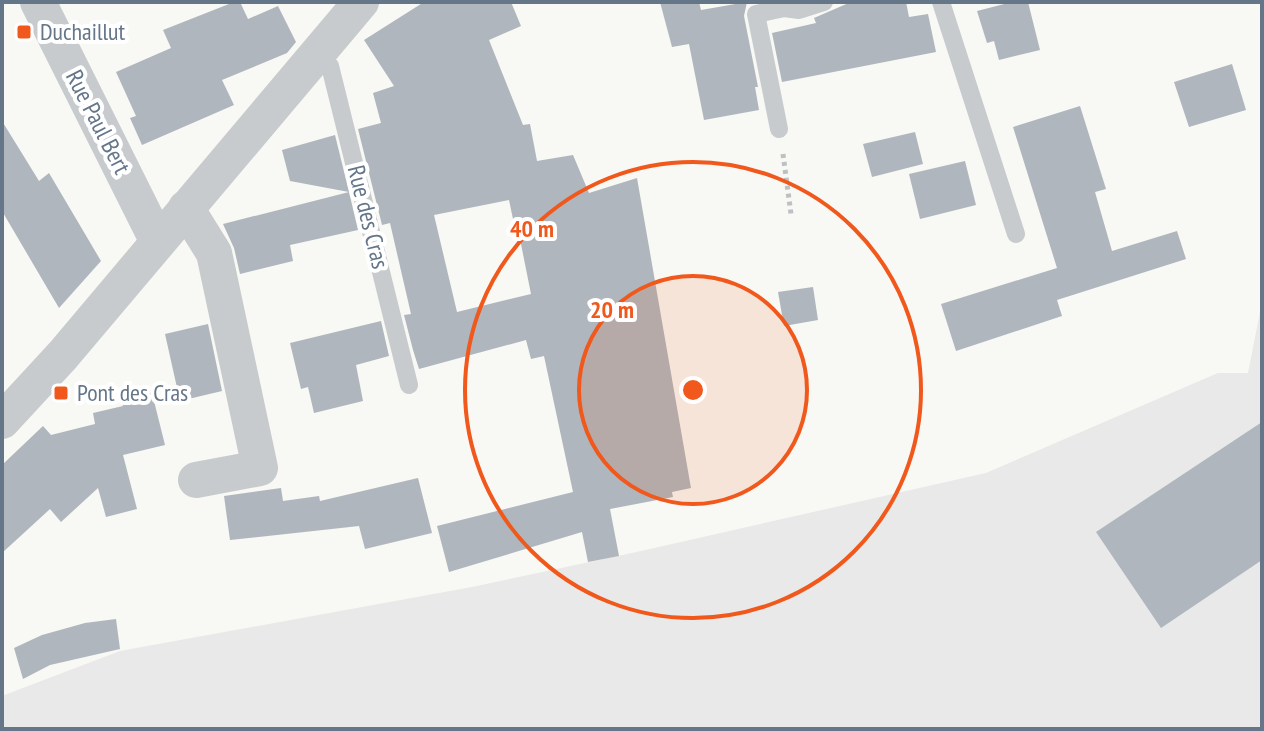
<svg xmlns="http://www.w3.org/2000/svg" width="1264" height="731" viewBox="0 0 1264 731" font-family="'PT Sans Narrow',sans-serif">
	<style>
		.built { fill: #e8e9e8 }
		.building { fill: #afb6bd; fill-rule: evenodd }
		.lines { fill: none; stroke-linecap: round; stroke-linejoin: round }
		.path { stroke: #bec1c3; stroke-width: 5; stroke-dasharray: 4 4; stroke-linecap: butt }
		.service { stroke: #c7cbce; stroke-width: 18 }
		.minor { stroke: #c7cbce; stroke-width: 36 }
		.ring { fill: none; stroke: #f0581c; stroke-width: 4 }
		.poi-dot { fill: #f0581c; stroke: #fff; stroke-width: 3 }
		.labels { text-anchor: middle; stroke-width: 8; stroke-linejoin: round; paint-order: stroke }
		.poi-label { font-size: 24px; fill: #647688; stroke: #fff; text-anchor: start }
		.street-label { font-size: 24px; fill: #647688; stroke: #fff }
		.centre { fill: #f0581c; stroke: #fff; stroke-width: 4 }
		.ring-label { font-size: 24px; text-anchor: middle; font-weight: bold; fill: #f0581c; stroke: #fff; stroke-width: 8; stroke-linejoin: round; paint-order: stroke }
	</style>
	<rect width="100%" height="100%" fill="#f8f8f4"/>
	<polygon class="built" points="1262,302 1262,729 2,729 2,696 120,651 472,587 632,553 986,473 1218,373 1248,373"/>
	<g class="building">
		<polygon points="234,2 240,2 248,19 278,6 296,42 287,53 222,80 234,105 142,145 130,118 136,116 116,72 171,48 163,30"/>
		<path d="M424 2H511L521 26 489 40 523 125 530 124 537 161 573 155 589 193 637 178 691 488 672 492 673 497 610 509 619 556 588 562 582 532 449 572 437 526 573 492 544 356 531 359 526 340 419 369 413 350 404 315 411 314 390 223 382 225 358 129 381 123 373 93 394 86 364 40ZM509 200 513 219H516L531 294 457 312 434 215Z"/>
		<polygon points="660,2 699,2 701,10 747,2 744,16 758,87 755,87 759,110 704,120 689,44 672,47"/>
		<polygon points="851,2 906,2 909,17 928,14 936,52 782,82 772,33 816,23 814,18"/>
		<polygon points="1012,2 1028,2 1040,50 999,60 994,41 987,43 977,11"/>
		<polygon points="1232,64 1246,110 1189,127 1174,82"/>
		<polygon points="1080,106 1106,189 1095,192 1112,251 1177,231 1186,259 1057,300 1062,316 956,351 941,304 1057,268 1013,127"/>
		<polygon points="2,121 39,181 49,173 101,261 59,308 2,211"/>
		<polygon points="915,132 923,164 872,177 863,144"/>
		<polygon points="335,135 349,192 290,181 282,150"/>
		<polygon points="965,161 976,205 920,219 909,174"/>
		<polygon points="349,192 358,230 290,245 293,261 240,274 234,248 223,224"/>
		<polygon points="813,287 818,320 784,326 778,292"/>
		<polygon points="381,321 389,356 356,365 363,401 314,413 308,387 301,389 290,343"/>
		<polygon points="208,324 222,391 180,401 165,334"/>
		<polygon points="151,389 165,445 123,455 137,509 106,517 98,488 61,522 50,509 2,553 2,465 43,426 51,435 95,424 93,413 123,406 120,397"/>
		<polygon points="1262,422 1262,560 1161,628 1096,532"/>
		<polygon points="418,478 432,533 365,549 359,526 230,540 224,496 281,488 283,501 319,496 320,501"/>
		<polygon points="116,619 120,649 50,665 23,679 14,648 42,635 85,623"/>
	</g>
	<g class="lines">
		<polyline class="path" points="783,154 791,214"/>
		<g class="service">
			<polyline points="781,2 784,8 799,10 824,2"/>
			<polyline points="941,2 1016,234"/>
			<polyline points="319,53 330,66 409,385"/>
			<polyline points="779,129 756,14 784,8"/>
		</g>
		<g class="minor">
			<polyline points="38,2 158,242"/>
			<polyline points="186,208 214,253 260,468 196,480"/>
			<polyline points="2,421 63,355 361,2"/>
		</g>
	</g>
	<circle cx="693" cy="390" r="114" fill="#f0581c" fill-opacity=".12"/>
	<g class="ring">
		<circle cx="693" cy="390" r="114"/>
		<circle cx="693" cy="390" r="228"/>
	</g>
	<g class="poi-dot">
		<rect x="16" y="24" width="16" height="16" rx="4"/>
		<rect x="53" y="385" width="16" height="16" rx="4"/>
	</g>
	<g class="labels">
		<g class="poi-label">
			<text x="40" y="40">Duchaillut</text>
			<text x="77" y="401">Pont des Cras</text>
		</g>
		<g class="street-label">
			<text transform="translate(98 122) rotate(63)" y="8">Rue Paul Bert</text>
			<text transform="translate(368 217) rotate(76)" y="8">Rue des Cras</text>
		</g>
	</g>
	<circle cx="693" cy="390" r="12" class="centre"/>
	<g class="ring-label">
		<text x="532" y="237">40 m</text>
		<text x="612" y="318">20 m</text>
	</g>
	<rect width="1264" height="731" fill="none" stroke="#647688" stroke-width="8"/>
</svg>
